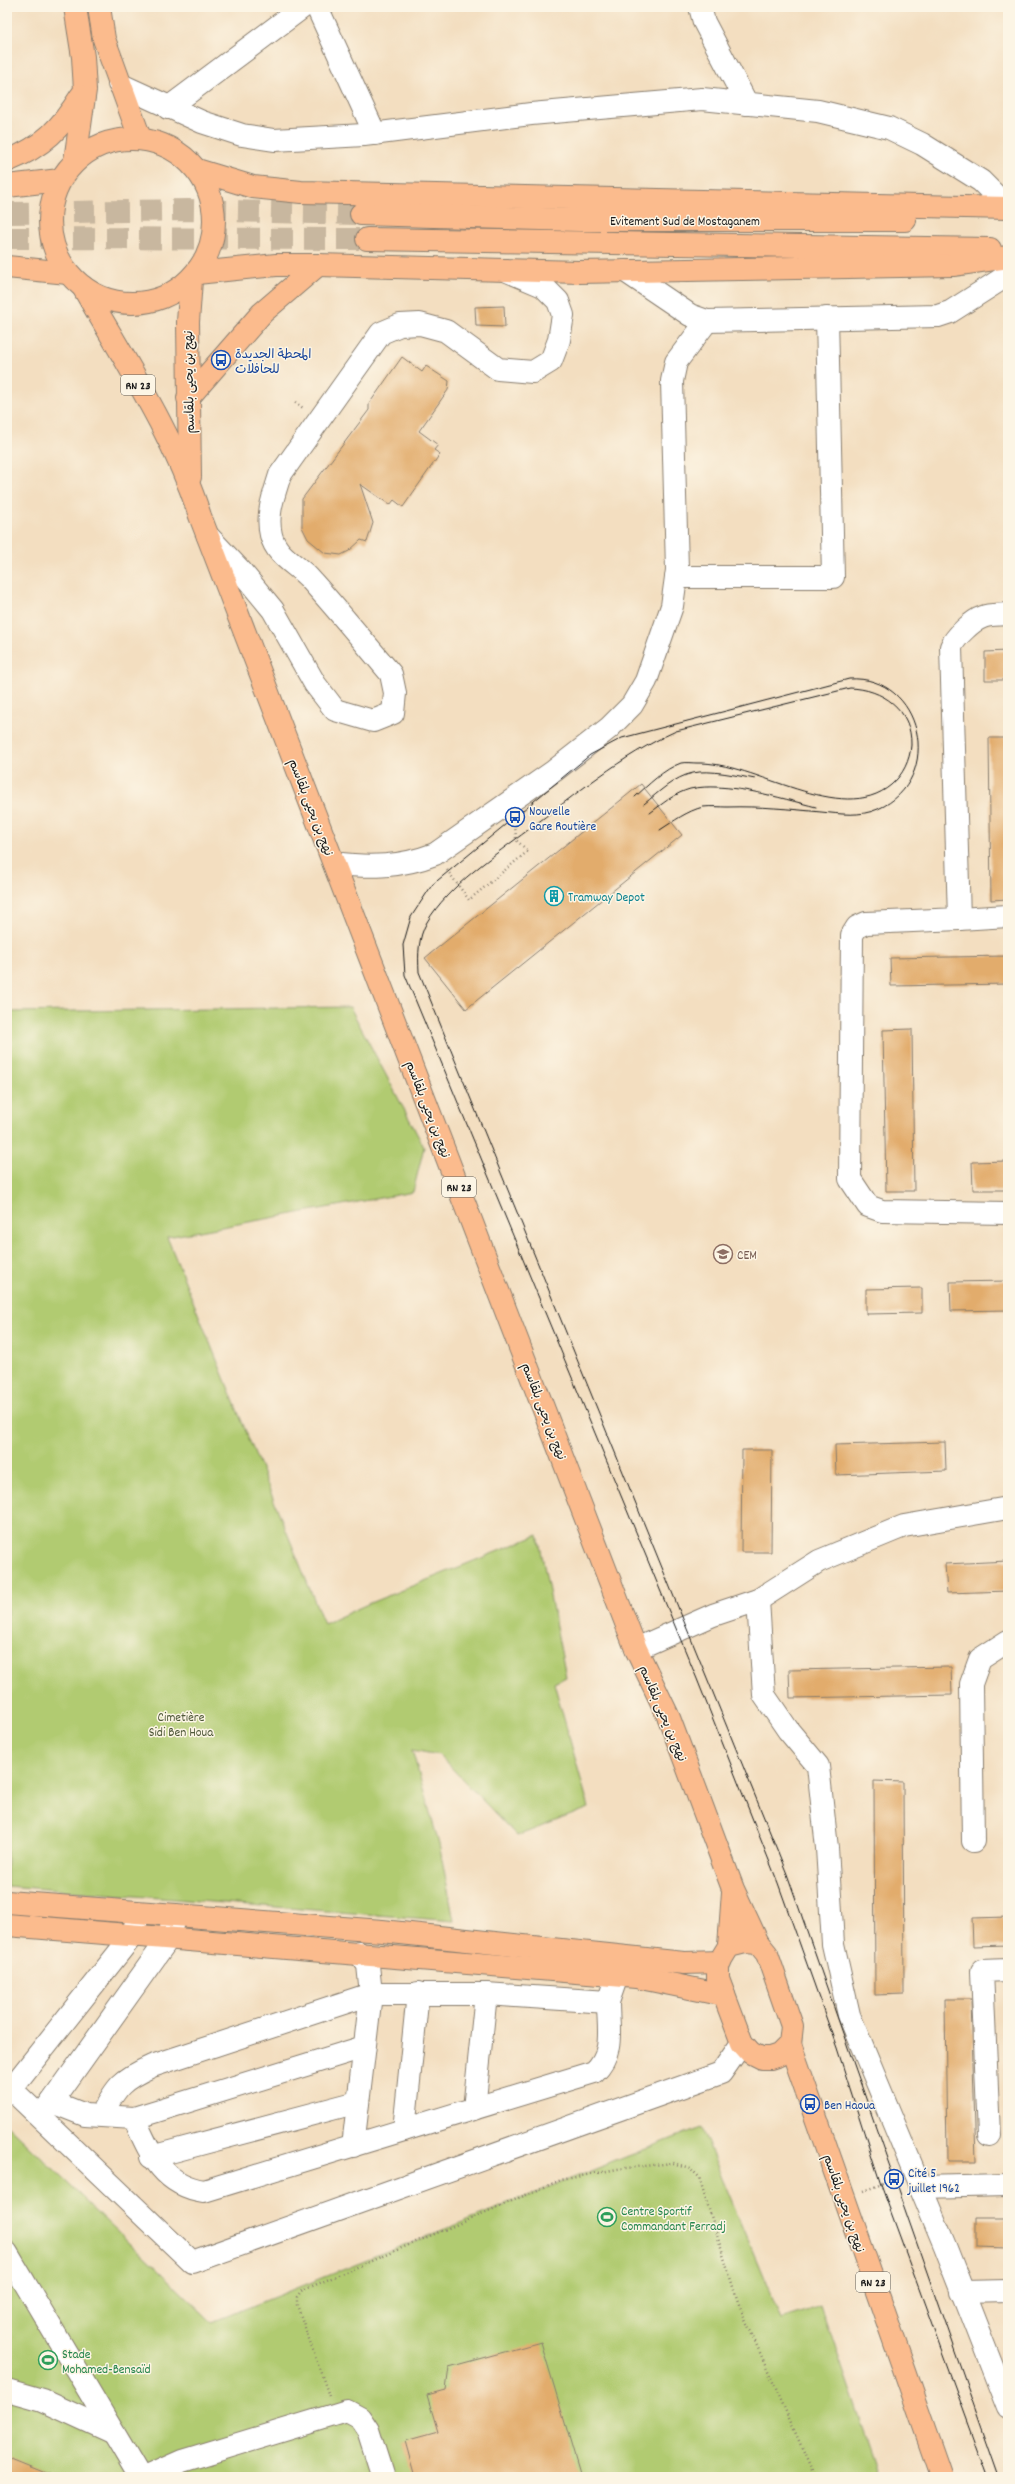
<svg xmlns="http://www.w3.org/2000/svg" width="1015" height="2484" viewBox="0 0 1015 2484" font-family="Dekko,'Playpen Sans Arabic',sans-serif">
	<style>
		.green { fill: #b1cb71; stroke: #667446 }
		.building { fill: #e2ac6c }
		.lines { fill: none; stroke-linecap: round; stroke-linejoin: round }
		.highway-tunnel { stroke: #c8b79f; stroke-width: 22; stroke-dasharray: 22 11; stroke-linecap: butt }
		.minor-casing { stroke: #887d6e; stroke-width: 24 }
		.major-casing { stroke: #887d6e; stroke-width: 24 }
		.highway-casing { stroke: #887d6e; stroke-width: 24 }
		.path { stroke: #887d6e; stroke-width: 2.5; stroke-dasharray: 1 3; stroke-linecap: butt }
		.minor { stroke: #fff; stroke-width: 22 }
		.major { stroke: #fbbb8d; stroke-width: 22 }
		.highway { stroke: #fbbb8d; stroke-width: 22 }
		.tram { stroke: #1c1c1c; stroke-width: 1 }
		.labels { text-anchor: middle; stroke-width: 3; stroke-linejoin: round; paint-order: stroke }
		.shield { fill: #fcf5e5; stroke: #5f5d58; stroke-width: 1 }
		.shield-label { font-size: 12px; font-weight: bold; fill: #1c1c1c }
		.street-label { font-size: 13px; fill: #1c1c1c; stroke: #fcf5e5 }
		.transit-label { font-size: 13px; fill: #164399; stroke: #fcf5e5; text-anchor: start }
		.culture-label { font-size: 13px; fill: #0d838f; stroke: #fcf5e5; text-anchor: start }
		.education-label { font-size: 13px; fill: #785e54; stroke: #fcf5e5; text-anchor: start }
		.park-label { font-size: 13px; fill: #50593a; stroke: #fcf5e5 }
		.leisure-label { font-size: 13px; fill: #27864d; stroke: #fcf5e5; text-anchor: start }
	</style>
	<rect width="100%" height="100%" fill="#fcf5e5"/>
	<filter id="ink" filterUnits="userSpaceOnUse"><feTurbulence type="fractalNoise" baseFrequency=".025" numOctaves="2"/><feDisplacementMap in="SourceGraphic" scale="8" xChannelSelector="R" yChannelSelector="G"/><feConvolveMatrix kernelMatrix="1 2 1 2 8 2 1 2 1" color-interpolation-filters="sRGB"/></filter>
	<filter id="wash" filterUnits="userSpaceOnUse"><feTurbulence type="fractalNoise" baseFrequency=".012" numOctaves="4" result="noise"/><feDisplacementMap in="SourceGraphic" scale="16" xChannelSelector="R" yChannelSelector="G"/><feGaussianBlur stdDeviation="0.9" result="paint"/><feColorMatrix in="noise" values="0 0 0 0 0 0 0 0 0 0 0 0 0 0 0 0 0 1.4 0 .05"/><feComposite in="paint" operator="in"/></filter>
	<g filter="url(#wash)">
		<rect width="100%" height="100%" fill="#f3dec0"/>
		<g class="green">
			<polygon points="350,1007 424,1147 413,1192 167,1237 324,1624 370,1603 538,1535 566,1677 554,1683 589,1808 517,1836 439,1755 412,1750 439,1844 454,1921 7,1886 7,1012"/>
			<polygon points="7,2125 212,2322 701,2127 781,2319 821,2306 880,2477 7,2477"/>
		</g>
		<g id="blocks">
			<g class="building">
				<polygon points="504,306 505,327 476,326 475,307"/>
				<polygon points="402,357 422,372 426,366 449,381 448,390 419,431 438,445 434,450 440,454 403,507 394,500 390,505 360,484 373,523 367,542 361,540 349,551 341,555 325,553 308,539 302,527 302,499 369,410 369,404"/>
				<polygon points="1008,651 1008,680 985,680 985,652"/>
				<polygon points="989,738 1008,738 1008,899 991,900"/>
				<polygon points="641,784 682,835 466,1009 425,958"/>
				<polygon points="1008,956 1008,984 891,986 890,958"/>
				<polygon points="912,1029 914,1191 886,1191 883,1030"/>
				<polygon points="1008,1161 1008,1190 973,1190 972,1162"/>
				<polygon points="1008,1281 1008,1310 951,1311 950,1282"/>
				<polygon points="922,1288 922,1313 866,1314 866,1289"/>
				<polygon points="945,1442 946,1471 836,1475 835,1445"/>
				<polygon points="742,1450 772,1450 771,1552 741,1552"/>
				<polygon points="1008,1561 1008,1591 947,1593 945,1564"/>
				<polygon points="951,1667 952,1695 790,1698 789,1670"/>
				<polygon points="874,1781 903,1782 904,1994 875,1995"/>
				<polygon points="1008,1917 1008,1945 973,1946 972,1918"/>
				<polygon points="945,1999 971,1999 976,2161 947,2161"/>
				<polygon points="976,2219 1008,2219 1008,2248 976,2247"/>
				<polygon points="541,2342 581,2477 415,2477 405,2441 438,2432 427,2395 446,2390 449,2367"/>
				<polygon points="7,2457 54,2476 54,2477 7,2477"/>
			</g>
		</g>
	</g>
	<g filter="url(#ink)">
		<use href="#blocks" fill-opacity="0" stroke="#887d6e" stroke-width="1"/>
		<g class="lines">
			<g class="highway-tunnel">
				<polyline points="7,213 188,210 361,214"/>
				<polyline points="7,238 367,239"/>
			</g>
			<g class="minor-casing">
				<g id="minor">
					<polyline points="317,7 375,134"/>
					<polyline points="700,7 704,22 747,104"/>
					<polyline points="119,84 202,122 242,135 274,140 364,135 531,114 702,99 818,111 889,128 922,144 981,181 1008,208"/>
					<polyline points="168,108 303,7"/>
					<polyline points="625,271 690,315 707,321 938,316 950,312 1008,275"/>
					<path d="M208 536 240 570 273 610 315 684 335 710 373 721 393 713 395 693 391 674C364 642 337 609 309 578 296 564 276 556 271 535 266 514 274 495 280 475L381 333 400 325 420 324 446 331 498 369 533 372 551 361 559 340 563 315 558 301 543 286 505 270"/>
					<polyline points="676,577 833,577 827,318"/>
					<path d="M1008 614C1000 615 990 614 983 617 973 620 955 637 951 647L959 919 866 923 857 927 852 935 850 1179 868 1206 882 1211 1008 1213"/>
					<path d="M334 863C370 868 401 867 435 854L554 771 609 728 632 705 646 681 672 606 677 570 672 381 676 362 707 321"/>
					<polyline points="959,919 1008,916"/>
					<polyline points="758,1600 764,1695 788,1730 818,1766 827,1848 833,1944 849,2015 945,2246 1008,2407"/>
					<polyline points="636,1649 713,1615 758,1600 819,1561 904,1526 1008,1508"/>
					<polyline points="973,1841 971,1684 980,1659 1008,1641"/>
					<polyline points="359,1953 368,1965 371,1994 486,1994 608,2002 617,1976"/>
					<polyline points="11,2089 192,2262 721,2073 742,2043"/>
					<polyline points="7,2094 132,1936 139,1913"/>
					<path d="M52 2102 85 2115 134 2118C150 2153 162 2185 204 2191L594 2072C615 2052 608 2030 608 2002"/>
					<polyline points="474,2109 486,1994"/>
					<polyline points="44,2113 168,1939 175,1915"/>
					<path d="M101 2115C117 2086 121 2080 152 2066L371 1994 353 2146"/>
					<polyline points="134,2118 364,2047"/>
					<polyline points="404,2130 418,1993"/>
					<polyline points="989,2135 982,1971 1008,1970"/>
					<polyline points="151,2157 358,2102"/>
					<polyline points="920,2187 1008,2185"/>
					<polyline points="7,2253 140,2477"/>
					<polyline points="962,2292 1008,2291"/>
					<polyline points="7,2390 42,2400 112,2432"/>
					<polyline points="146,2477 182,2461 347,2411 360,2418 368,2430 383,2477"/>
				</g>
			</g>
			<g class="major-casing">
				<g id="major">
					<path d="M83 287C125 361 174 435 200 516L636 1649 669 1718 733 1889 758 1943"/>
					<polyline points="190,477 188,322 191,280"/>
					<polyline points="7,1902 382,1931 684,1963 720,1962"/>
					<polyline points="7,1925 636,1977 724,1995"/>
					<polygon points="745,1942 758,1943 767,1954 792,2026 790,2044 779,2055 770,2058 761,2058 751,2053 742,2043 718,1979 718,1964 729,1946"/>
					<polyline points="729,1946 733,1892"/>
					<polyline points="790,2044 942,2477"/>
				</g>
			</g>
			<g class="highway-casing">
				<g id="highway">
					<polyline points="75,7 83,57 85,90 75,161"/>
					<polyline points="99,7 104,39 140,138"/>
					<circle cx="132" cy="221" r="82"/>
					<path d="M7 161C43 147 61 128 81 96"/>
					<polyline points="197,170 253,187 301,192 1008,208"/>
					<polyline points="7,186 60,180"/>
					<polyline points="361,214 579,220 905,220"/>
					<polyline points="367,239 990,249"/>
					<polyline points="7,267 68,273"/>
					<polyline points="197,273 276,265 318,265 579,272 953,265 1008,257"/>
					<polyline points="188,398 262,313 318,265"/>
				</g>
			</g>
			<g class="path">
				<polyline points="295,402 303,408"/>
				<polyline points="447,870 469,900 528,851 516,840 515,823"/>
				<polyline points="863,2191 896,2179"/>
				<polyline points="329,2396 297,2305 297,2297 301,2291 561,2180 617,2169 673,2163 690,2168 699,2177 738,2303 815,2477"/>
			</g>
			<use href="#minor" class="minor"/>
			<use href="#major" class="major"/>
			<use href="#highway" class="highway"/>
			<g class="tram">
				<path d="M635 797C648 785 664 769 681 763 686 762 692 763 697 763 754 761 841 827 891 785 903 775 910 760 911 745 912 709 882 689 850 688L676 731C621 756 576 794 528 830 495 855 448 886 427 922 418 938 418 954 419 972L787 1874 999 2477"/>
				<path d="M644 804C659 792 674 777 693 773 709 769 739 776 755 779"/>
				<path d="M650 813C662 804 675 793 690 789 726 781 780 798 816 807"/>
				<path d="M660 830C674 821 687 811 703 807 711 806 720 807 727 807 759 806 790 809 821 812 841 814 860 817 878 809 946 779 922 674 849 679L622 738 590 755 432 885 411 917 403 945 405 975 697 1679 778 1883 837 2048 881 2185 988 2477"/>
			</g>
		</g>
	</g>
	<defs>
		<g id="bus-ring" transform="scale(1)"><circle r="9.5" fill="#fcf5e5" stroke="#1a4fb4" stroke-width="1.5"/><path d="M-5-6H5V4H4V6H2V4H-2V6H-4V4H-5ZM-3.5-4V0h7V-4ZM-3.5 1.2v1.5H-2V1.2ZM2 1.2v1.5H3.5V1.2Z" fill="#1a4fb4"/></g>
		<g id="building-ring" transform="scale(1)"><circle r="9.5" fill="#fcf5e5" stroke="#0f9aa8" stroke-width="1.5"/><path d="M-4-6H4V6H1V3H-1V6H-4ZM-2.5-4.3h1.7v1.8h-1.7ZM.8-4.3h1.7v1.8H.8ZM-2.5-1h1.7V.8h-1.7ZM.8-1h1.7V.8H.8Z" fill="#0f9aa8"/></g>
		<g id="school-ring" transform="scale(1)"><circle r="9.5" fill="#fcf5e5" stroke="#8d6e63" stroke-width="1.5"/><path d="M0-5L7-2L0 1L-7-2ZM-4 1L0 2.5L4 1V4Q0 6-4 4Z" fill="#8d6e63"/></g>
		<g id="stadium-ring" transform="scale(1)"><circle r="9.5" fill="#fcf5e5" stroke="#2e9e5b" stroke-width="1.5"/><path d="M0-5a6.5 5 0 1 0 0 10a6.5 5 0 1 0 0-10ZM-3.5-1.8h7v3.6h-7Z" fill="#2e9e5b"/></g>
	</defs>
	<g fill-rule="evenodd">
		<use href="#bus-ring" x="221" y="360"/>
		<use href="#bus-ring" x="515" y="817"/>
		<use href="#building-ring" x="554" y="896"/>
		<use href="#school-ring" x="723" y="1254"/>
		<use href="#bus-ring" x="810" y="2104"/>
		<use href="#bus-ring" x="894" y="2179"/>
		<use href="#stadium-ring" x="607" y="2217"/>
		<use href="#stadium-ring" x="48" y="2360"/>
	</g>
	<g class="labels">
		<g class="shield">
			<rect x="121" y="375" width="34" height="20" rx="3"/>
			<rect x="442" y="1177" width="34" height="20" rx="3"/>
			<rect x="856" y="2272" width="34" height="20" rx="3"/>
		</g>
		<g class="shield-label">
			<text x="138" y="389">RN 23</text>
			<text x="459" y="1191">RN 23</text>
			<text x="873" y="2286">RN 23</text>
		</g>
		<g class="street-label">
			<text x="685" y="225">Evitement Sud de Mostaganem</text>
			<text transform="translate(188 382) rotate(-91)" y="5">نهج بن يحيى بلقاسم</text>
			<text transform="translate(312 807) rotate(69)" y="5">نهج بن يحيى بلقاسم</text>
			<text transform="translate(429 1109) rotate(69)" y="5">نهج بن يحيى بلقاسم</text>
			<text transform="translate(545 1411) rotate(69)" y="5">نهج بن يحيى بلقاسم</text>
			<text transform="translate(664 1713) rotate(67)" y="5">نهج بن يحيى بلقاسم</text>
			<text transform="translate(845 2203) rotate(71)" y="5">نهج بن يحيى بلقاسم</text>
		</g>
		<g class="transit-label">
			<text x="235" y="358">المحطة الجديدة<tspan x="235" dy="15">للحافلات</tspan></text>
			<text x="529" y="815">Nouvelle<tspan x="529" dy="15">Gare Routière</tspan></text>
			<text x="824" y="2109">Ben Haoua</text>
			<text x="908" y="2177">Cité 5<tspan x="908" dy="15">juillet 1962</tspan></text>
		</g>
		<g class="culture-label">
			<text x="568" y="901">Tramway Depot</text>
		</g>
		<g class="education-label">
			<text x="737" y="1259">CEM</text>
		</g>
		<g class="park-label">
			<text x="181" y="1721">Cimetière<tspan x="181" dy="15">Sidi Ben Houa</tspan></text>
		</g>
		<g class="leisure-label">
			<text x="621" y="2215">Centre Sportif<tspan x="621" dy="15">Commandant Ferradj</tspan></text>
			<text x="62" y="2358">Stade<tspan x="62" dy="15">Mohamed-Bensaïd</tspan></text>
		</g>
	</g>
	<rect width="1015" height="2484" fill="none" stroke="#fcf5e5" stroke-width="24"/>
</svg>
